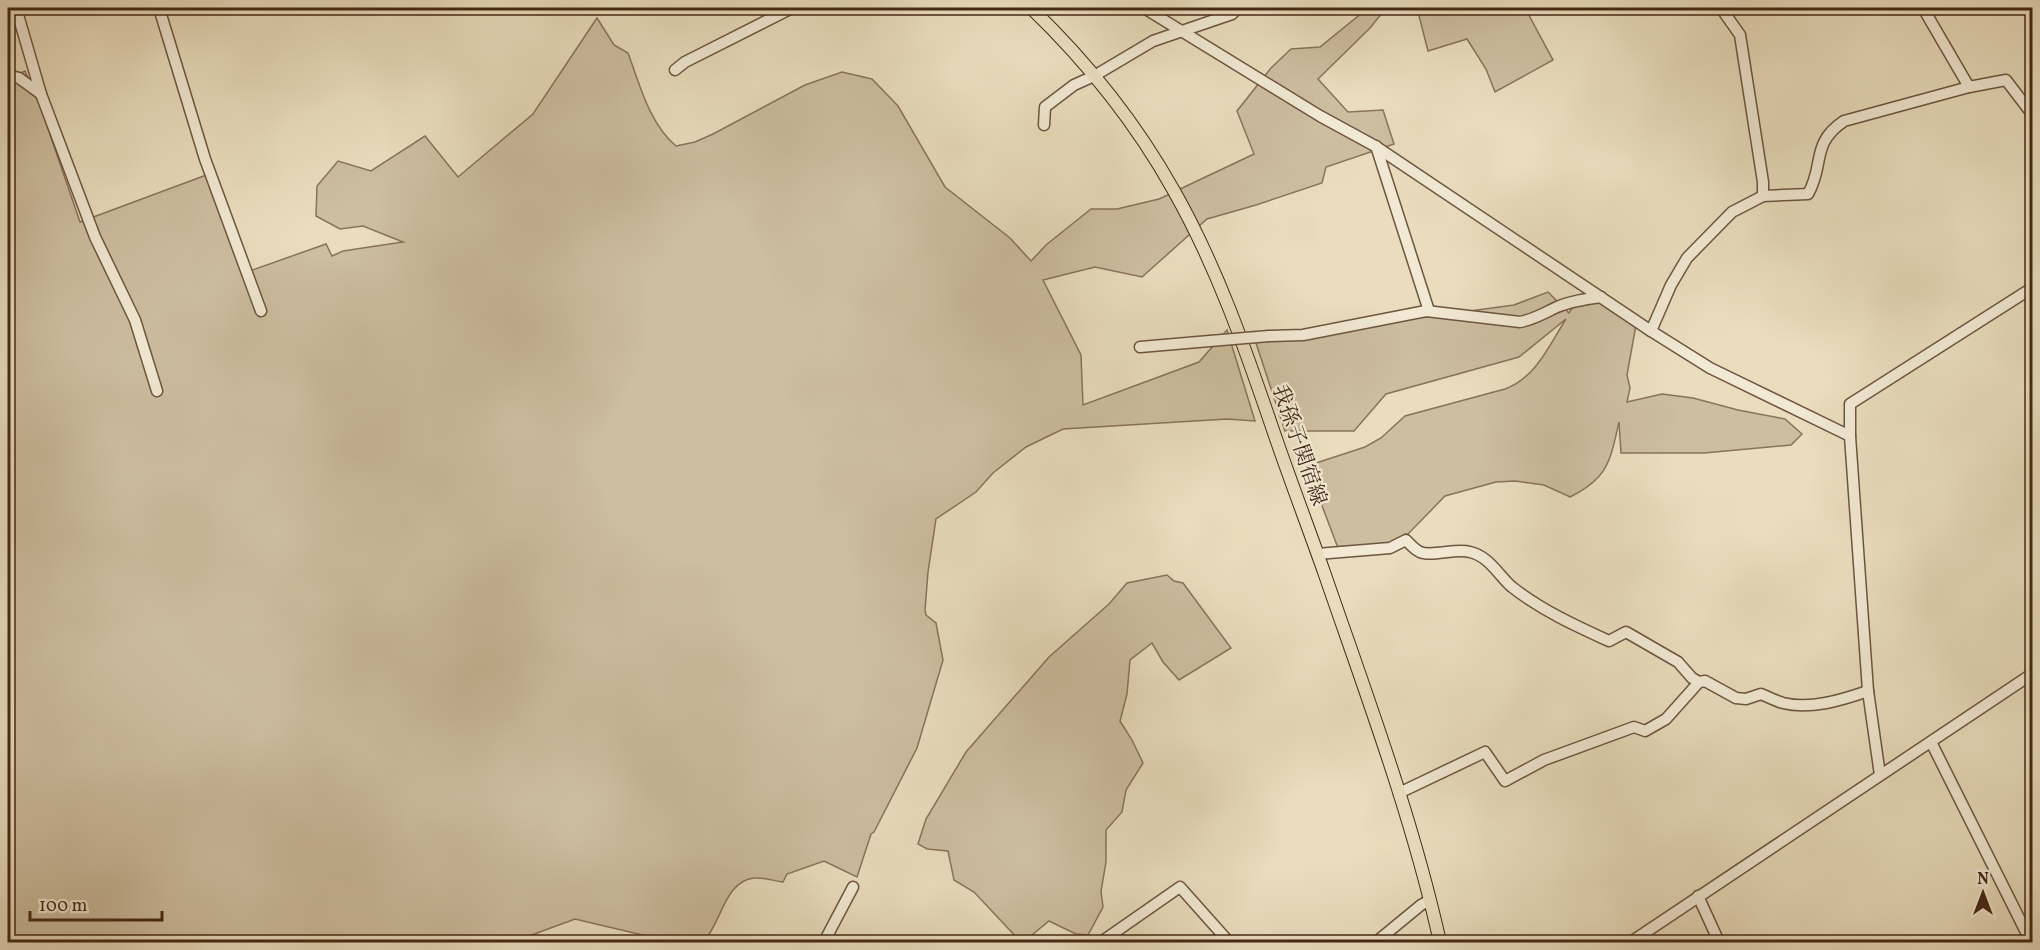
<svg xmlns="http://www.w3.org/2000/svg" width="2040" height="950" viewBox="0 0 2040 950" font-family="Vollkorn,'Noto Serif JP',serif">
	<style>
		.green { fill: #cdbea0; stroke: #89735a; stroke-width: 1.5 }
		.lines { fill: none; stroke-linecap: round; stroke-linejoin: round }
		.minor-casing { stroke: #6e553f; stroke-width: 13 }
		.major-casing { stroke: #452815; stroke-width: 14 }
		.minor { stroke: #f1e9d4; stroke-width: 10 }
		.major { stroke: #e9ddbd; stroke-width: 12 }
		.minor-bridge-casing { stroke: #6e553f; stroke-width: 13; stroke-linecap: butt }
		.minor-bridge { stroke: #f1e9d4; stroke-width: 10 }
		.labels { text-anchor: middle; stroke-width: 4.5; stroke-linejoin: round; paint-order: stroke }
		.street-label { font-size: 21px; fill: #452815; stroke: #f1e9d4 }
	</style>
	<rect width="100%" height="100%" fill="#e9ddbd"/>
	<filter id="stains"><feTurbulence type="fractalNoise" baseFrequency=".00333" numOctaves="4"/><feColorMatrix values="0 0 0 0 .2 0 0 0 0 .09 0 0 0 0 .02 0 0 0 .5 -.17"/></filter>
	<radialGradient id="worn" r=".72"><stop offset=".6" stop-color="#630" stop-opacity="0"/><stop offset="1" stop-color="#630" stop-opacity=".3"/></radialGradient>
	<g class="green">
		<path d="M1368 8H1386L1370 28 1318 79 1348 112 1383 110 1394 144 1326 167 1322 183 1256 205 1207 219 1142 277 1095 267 1043 280 1081 355 1083 405 1199 362 1227 330 1255 421 1227 419 1063 429 1026 447 993 473 976 492 936 519 928 572 925 610 926 615 936 623 943 660 917 748 874 832 871 834 857 877 824 861 787 874 783 882C774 881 763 877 754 878 724 881 721 925 703 942H672L575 919 529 936 518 942H8V79L25 71 41 108 80 222 209 174 244 273 326 244 332 256 343 251 403 242 363 226 340 229 316 216 317 186 338 161 371 171 425 136 458 177 533 114 597 18 614 45 628 53C640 85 649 123 676 146L695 142 713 134 805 85 842 72 872 79 898 106 945 187 1010 238 1031 261 1046 245 1091 209H1117L1159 199 1254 154 1237 111 1271 68 1291 49 1320 47Z"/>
		<polygon points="1417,8 1525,8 1553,60 1495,92 1486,69 1467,39 1428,51"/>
		<path d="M1548 292 1569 313 1575 303 1600 300 1636 325 1627 375 1630 388 1627 402 1662 394 1693 398 1738 410 1785 419 1802 434 1791 445 1704 453H1621L1619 422C1610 462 1608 478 1570 497L1544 485 1515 481 1496 482 1445 496 1408 534 1396 544 1338 548 1307 466 1365 447 1381 438 1405 416 1505 389C1536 378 1550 344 1566 319L1519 357 1386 394 1354 431H1285L1255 340 1514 305Z"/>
		<polygon points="1167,575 1174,581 1183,583 1231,648 1179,680 1163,662 1152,643 1130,660 1127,694 1120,721 1132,740 1143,763 1126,790 1122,812 1106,830 1106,862 1101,891 1103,907 1088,935 1076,934 1049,921 1032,935 1027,942 1021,942 974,892 954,880 948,851 927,849 918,844 926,819 966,752 1049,657 1109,604 1127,583"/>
	</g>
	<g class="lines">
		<g class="minor-casing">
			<g id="minor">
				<polyline points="16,8 41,94 95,237 135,320 157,391"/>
				<polyline points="159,8 205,159 261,311"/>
				<polyline points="1144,8 1320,116 1375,146 1651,331 1710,368 1850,436 1868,691 1880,775"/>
				<polyline points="1721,8 1740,35 1763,182 1763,196"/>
				<polyline points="1923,8 1969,87 2006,80 2032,114"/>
				<polyline points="675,70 685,62 792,8"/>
				<polyline points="8,75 19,78 41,94"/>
				<polyline points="1044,125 1045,107 1074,85 1094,76 1153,41 1232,14 1238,8"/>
				<polyline points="1376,146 1429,311"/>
				<path d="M1651 331 1671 285 1687 258 1732 212 1763 196 1808 194C1825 165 1810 144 1844 121L1969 87"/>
				<path d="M1269 336 1303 335 1426 311 1520 322C1535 319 1544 313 1557 307 1571 301 1586 299 1601 297"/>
				<polyline points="1140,347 1210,341"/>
				<polyline points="1850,436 1850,404 2032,288"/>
				<path d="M1317 554 1390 548 1406 540C1410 544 1414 549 1420 552 1431 557 1456 548 1470 552 1489 556 1499 576 1512 587 1541 610 1576 626 1609 641L1626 632 1678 662 1692 678 1699 682 1705 681 1736 698 1746 699 1761 694C1768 697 1776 701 1783 703 1810 710 1842 700 1868 691"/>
				<polyline points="1931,742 2031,942"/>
				<polyline points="1399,793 1485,752 1505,781 1544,760 1634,727 1645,731 1666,719 1699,682"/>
				<polyline points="1698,896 1719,942"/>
				<polyline points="824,942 853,887"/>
				<polyline points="1101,942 1180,887 1229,942"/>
				<polyline points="1376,942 1421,905 1430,900"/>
				<polyline points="1631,942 2032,674"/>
			</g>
		</g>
		<g class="major-casing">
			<path id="major" d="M1031 8C1086 61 1136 123 1174 191 1217 267 1245 348 1273 430 1289 477 1307 524 1324 572 1366 694 1412 816 1440 942"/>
		</g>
		<use href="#minor" class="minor"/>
		<use href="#major" class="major"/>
		<g class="minor-bridge-casing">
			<polyline id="minor-bridge" points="1210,341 1269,336"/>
		</g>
		<use href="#minor-bridge" class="minor-bridge"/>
	</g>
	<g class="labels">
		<g class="street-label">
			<text transform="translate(1300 445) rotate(71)" y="7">我孫子関宿線</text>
		</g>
	</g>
	<rect width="2040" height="950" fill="none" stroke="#e9ddbd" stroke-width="30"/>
	<rect x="9" y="9" width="2022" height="932" fill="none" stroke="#452815" stroke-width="3"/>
	<rect x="15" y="15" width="2010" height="920" fill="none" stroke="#452815" stroke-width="1.5"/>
	<g transform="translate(1983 893)" stroke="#f1e9d4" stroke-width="4.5" paint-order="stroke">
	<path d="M0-4.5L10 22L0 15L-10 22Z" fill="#452815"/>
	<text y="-9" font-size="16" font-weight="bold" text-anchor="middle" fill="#452815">N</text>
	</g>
	<path d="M30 911v9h132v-9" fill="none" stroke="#452815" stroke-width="3"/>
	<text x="39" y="911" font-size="18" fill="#452815" stroke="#f1e9d4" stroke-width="4.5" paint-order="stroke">100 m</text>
	<rect width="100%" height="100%" filter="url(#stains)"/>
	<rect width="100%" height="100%" fill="url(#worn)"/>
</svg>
